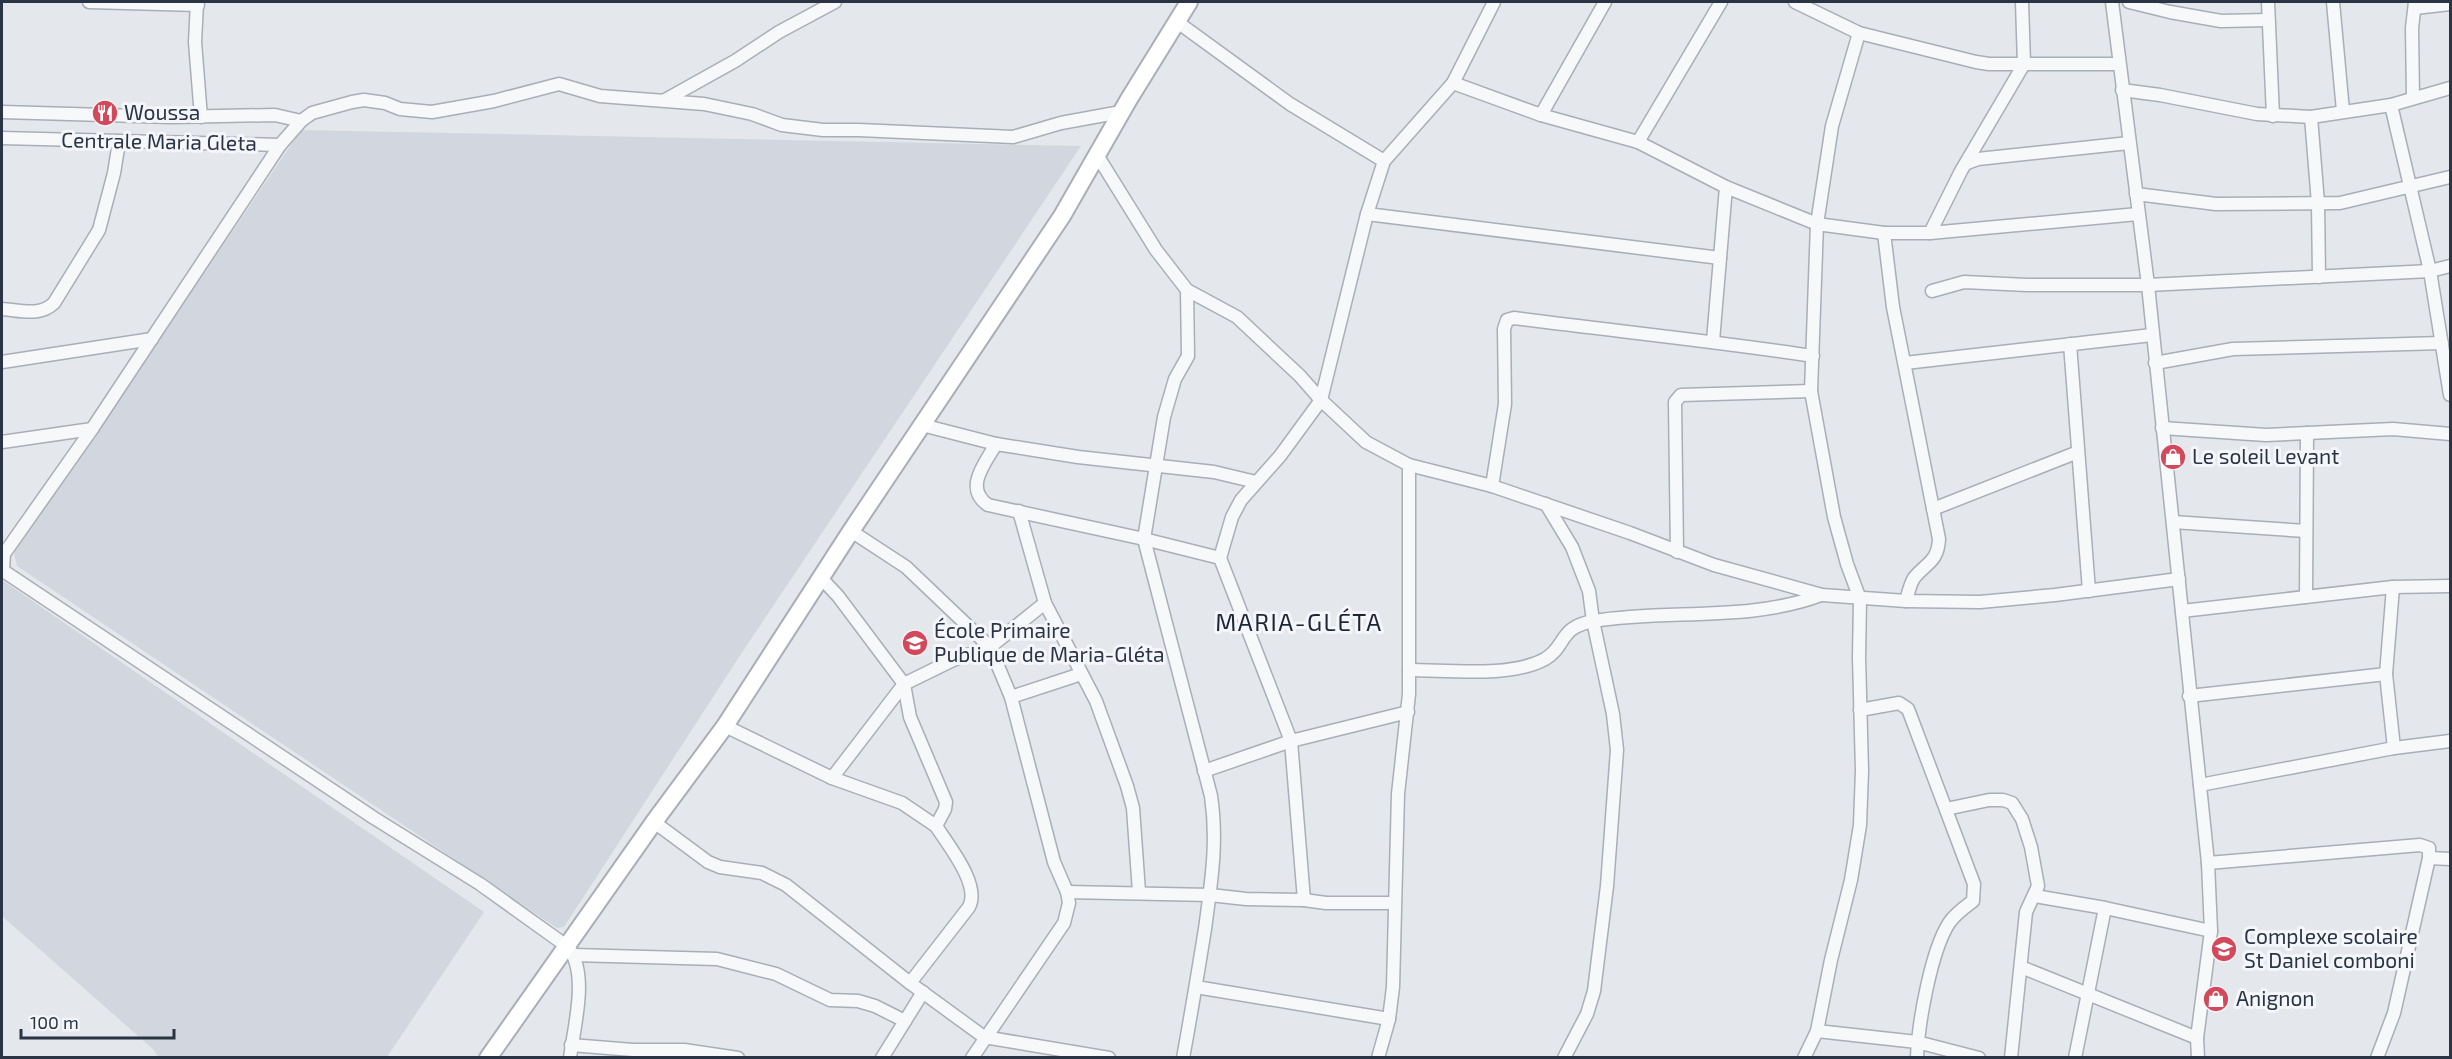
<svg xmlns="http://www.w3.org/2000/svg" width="2452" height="1059" viewBox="0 0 2452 1059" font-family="'Exo 2',sans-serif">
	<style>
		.built { fill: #d2d6de }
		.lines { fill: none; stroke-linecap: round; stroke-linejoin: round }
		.street-casing { stroke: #a9aeb7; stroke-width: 15 }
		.secondary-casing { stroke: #a9aeb7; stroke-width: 20 }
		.street { stroke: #f7f8fa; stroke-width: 12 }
		.secondary { stroke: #fff; stroke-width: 16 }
		.labels { text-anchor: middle; stroke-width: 6; stroke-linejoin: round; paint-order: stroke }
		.poi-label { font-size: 21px; fill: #2b3445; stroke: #f4f6f9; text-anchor: start }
		.street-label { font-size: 21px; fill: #2b3445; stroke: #f4f6f9 }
		.quarter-label { font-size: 24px; letter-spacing: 1.5px; fill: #1d2536; stroke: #f4f6f9 }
	</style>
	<rect width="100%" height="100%" fill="#e4e7ec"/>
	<g class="built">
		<polygon points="301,130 1081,146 741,654 564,927 557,928 17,566 14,553"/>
		<polygon points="2,580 484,912 387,1057 158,1057 154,1050 2,916"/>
	</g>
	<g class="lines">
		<g class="street-casing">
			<g id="street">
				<polyline points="89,2 198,5"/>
				<polyline points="197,2 195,42 201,117"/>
				<polyline points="1795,2 1859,33 1976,62 1989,64 2119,64"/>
				<polyline points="2112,2 2148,285 2208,863 2211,931 2197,1038 2198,1058"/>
				<polyline points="2129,2 2170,12 2221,21 2268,20"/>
				<polyline points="2268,2 2273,116"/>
				<polyline points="2333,2 2343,111"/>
				<polyline points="2415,8 2450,4"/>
				<polyline points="1176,21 1290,104 1384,161"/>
				<polyline points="1453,83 1541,115 1638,142 1726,187 1817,224 1884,233 1930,233 2138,214"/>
				<polyline points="2122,90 2160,95 2257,114 2311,117 2391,105 2450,88"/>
				<polyline points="2413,98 2412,28 2415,2"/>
				<polyline points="665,100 735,61 779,32 835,2"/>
				<polyline points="2391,105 2430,271 2450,395"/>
				<polyline points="2,112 172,117 275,115 301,121"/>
				<polyline points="1541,115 1605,2"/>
				<polyline points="2311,117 2318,203 2319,277"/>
				<polyline points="2,138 280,145"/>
				<polyline points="1638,142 1721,2"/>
				<polyline points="1097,155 1156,250 1187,290 1237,317 1300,376 1321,400 1366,442 1409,465 1492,486 1630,533 1714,565 1822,595 1906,601 1980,602 2055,595 2179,579"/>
				<polyline points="1967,163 1978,159 2129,143"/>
				<polyline points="2136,194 2216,204 2340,203 2450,177"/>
				<polyline points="1367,214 1720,258"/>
				<path d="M1884 233 1893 307 1939 539C1938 562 1926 563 1914 578 1910 584 1908 594 1906 601"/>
				<polyline points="1930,233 1961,171 2024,64 2022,2"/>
				<polyline points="1932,291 1964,282 2027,285 2148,285 2430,271 2450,266"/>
				<path d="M2 309C19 310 40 317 54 303L99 230 114 173 119 142"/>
				<polyline points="1713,341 1726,187"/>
				<polyline points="2070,344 2089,591"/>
				<polyline points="2,362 152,339"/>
				<polyline points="1905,363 2152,335"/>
				<polyline points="2155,363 2233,349 2442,343"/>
				<polyline points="922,425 996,444 1078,457 1214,472 1256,482"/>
				<polyline points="2162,428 2266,435 2393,429 2450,434"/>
				<polyline points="2,442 92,429"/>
				<path d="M996 444C986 462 963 488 988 505L1144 539 1220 558"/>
				<path d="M1492 486 1505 404 1504 329 1507 320 1514 318C1614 331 1714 341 1813 356"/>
				<polyline points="1546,504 1572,547 1589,591 1593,621 1613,714 1617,750 1607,886 1594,991 1587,1014 1564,1058"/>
				<polyline points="1933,509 2078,452"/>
				<polyline points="1019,511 1045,603 1096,701 1127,786 1133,808 1139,892"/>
				<polyline points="2173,522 2306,531"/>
				<polyline points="851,531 906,567 990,647 1011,697 1054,862 1067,892 1069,903 1064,923 972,1058"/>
				<polyline points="1677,552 1675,402 1681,395 1811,391"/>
				<path d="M2 570 374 818 480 884 568 947C589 974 574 1026 570 1058"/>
				<polyline points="3,570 4,554 92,429 280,145 301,121 312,113 352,102 364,100 385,103 400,109 432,112 494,101 559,84 600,96 704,104 752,114 782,125 823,130 859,130 1013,137 1061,123 1121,112"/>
				<path d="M822 579 838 596 904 684 910 717 946 802 945 809 936 826C948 845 981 885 969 907L910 983"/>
				<polyline points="2393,587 2386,674 2394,748"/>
				<polyline points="2306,597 2307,433"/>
				<polyline points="2182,611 2393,587 2450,586"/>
				<path d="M1409 670C1448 670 1511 678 1545 659 1567 646 1558 627 1594 621 1667 609 1750 622 1821 595"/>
				<polyline points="2189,696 2386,674"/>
				<polyline points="1011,697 1081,674"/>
				<path d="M1860 710 1899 703 1908 709 1974 884 1973 901C1965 907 1955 914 1949 923 1931 951 1918 1024 1917 1058"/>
				<polyline points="725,726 832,778 902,803 936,826"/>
				<polyline points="1204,771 1291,741 1408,712"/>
				<polyline points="832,778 904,684 953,660 990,647 1045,603"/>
				<polyline points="2200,785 2394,748 2450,741"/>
				<polyline points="1946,809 1989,800 2003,800 2012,803 2022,819 2031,847 2038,886 2026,912 2011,1058"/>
				<polyline points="654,822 708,862 720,867 762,873 786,885 910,983 984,1037 1109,1058"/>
				<polyline points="2429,858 2450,859"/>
				<polyline points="2208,863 2420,845 2429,848 2429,858 2394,1013 2377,1058"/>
				<polyline points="1067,892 1210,895 1246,899 1304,900 1326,903 1394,903"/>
				<polyline points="2035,896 2105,908 2211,931"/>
				<polyline points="1304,900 1291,741 1220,558 1232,517 1241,500 1280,456 1321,400 1367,214 1384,161 1453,83 1494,2"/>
				<polyline points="574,955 717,959 776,974 830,1000 858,1001 875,1006 905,1021"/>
				<polyline points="2021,967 2197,1038"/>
				<polyline points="1196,987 1389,1019"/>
				<polyline points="1817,1031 1917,1042 1979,1058"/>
				<polyline points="571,1045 633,1050 684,1050 738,1058"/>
				<polyline points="882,1058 923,992"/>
				<path d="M1183 1058C1191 1015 1198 972 1205 929 1211 883 1218 843 1211 796L1144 539 1164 417 1175 379 1188 356 1187 290"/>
				<polyline points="1378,1058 1389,1019 1393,987 1398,794 1409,694 1409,465"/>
				<polyline points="1804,1058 1817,1031 1831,960 1851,880 1860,825 1862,771 1859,657 1860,599 1847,564 1834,517 1811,391 1817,224 1832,126 1859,33"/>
				<polyline points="2075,1058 2105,908"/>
			</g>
		</g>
		<g class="secondary-casing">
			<polyline id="secondary" points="488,1058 654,822 725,726 851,531 1062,216 1129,99 1189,2"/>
		</g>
		<use href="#street" class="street"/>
		<use href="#secondary" class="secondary"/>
	</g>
	<defs>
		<g id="restaurant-disc" transform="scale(1.35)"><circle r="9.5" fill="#d1495b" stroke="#f4f6f9"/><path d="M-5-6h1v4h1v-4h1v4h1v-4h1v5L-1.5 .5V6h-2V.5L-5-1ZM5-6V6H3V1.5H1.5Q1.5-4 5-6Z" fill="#fff"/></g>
		<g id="shop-disc" transform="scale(1.35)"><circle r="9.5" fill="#d1495b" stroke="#f4f6f9"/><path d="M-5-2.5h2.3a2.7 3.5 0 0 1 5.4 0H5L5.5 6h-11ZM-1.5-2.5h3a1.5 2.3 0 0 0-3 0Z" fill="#fff"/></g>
		<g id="school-disc" transform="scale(1.35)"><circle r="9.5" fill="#d1495b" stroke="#f4f6f9"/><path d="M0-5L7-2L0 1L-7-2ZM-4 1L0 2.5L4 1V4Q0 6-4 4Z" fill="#fff"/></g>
	</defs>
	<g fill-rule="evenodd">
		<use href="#restaurant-disc" x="105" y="113"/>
		<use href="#shop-disc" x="2173" y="457"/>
		<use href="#school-disc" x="915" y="643"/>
		<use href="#school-disc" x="2224" y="949"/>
		<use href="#shop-disc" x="2216" y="999"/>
	</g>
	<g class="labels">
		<g class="poi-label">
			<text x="124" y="120">Woussa</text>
			<text x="2192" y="464">Le soleil Levant</text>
			<text x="934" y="638">École Primaire<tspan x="934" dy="24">Publique de Maria-Gléta</tspan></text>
			<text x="2244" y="944">Complexe scolaire<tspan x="2244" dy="24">St Daniel comboni</tspan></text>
			<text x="2236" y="1006">Anignon</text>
		</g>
		<g class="street-label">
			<text transform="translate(159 142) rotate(1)" y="7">Centrale Maria Gleta</text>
		</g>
		<g class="quarter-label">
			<text x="1299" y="631">MARIA-GLÉTA</text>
		</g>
	</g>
	<rect width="2452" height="1059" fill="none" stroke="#2b3445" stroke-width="6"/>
	<path d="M21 1029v9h153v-9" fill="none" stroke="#2b3445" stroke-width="3"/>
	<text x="30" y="1029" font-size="18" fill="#2b3445" stroke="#f4f6f9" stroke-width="4.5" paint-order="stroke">100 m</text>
</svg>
